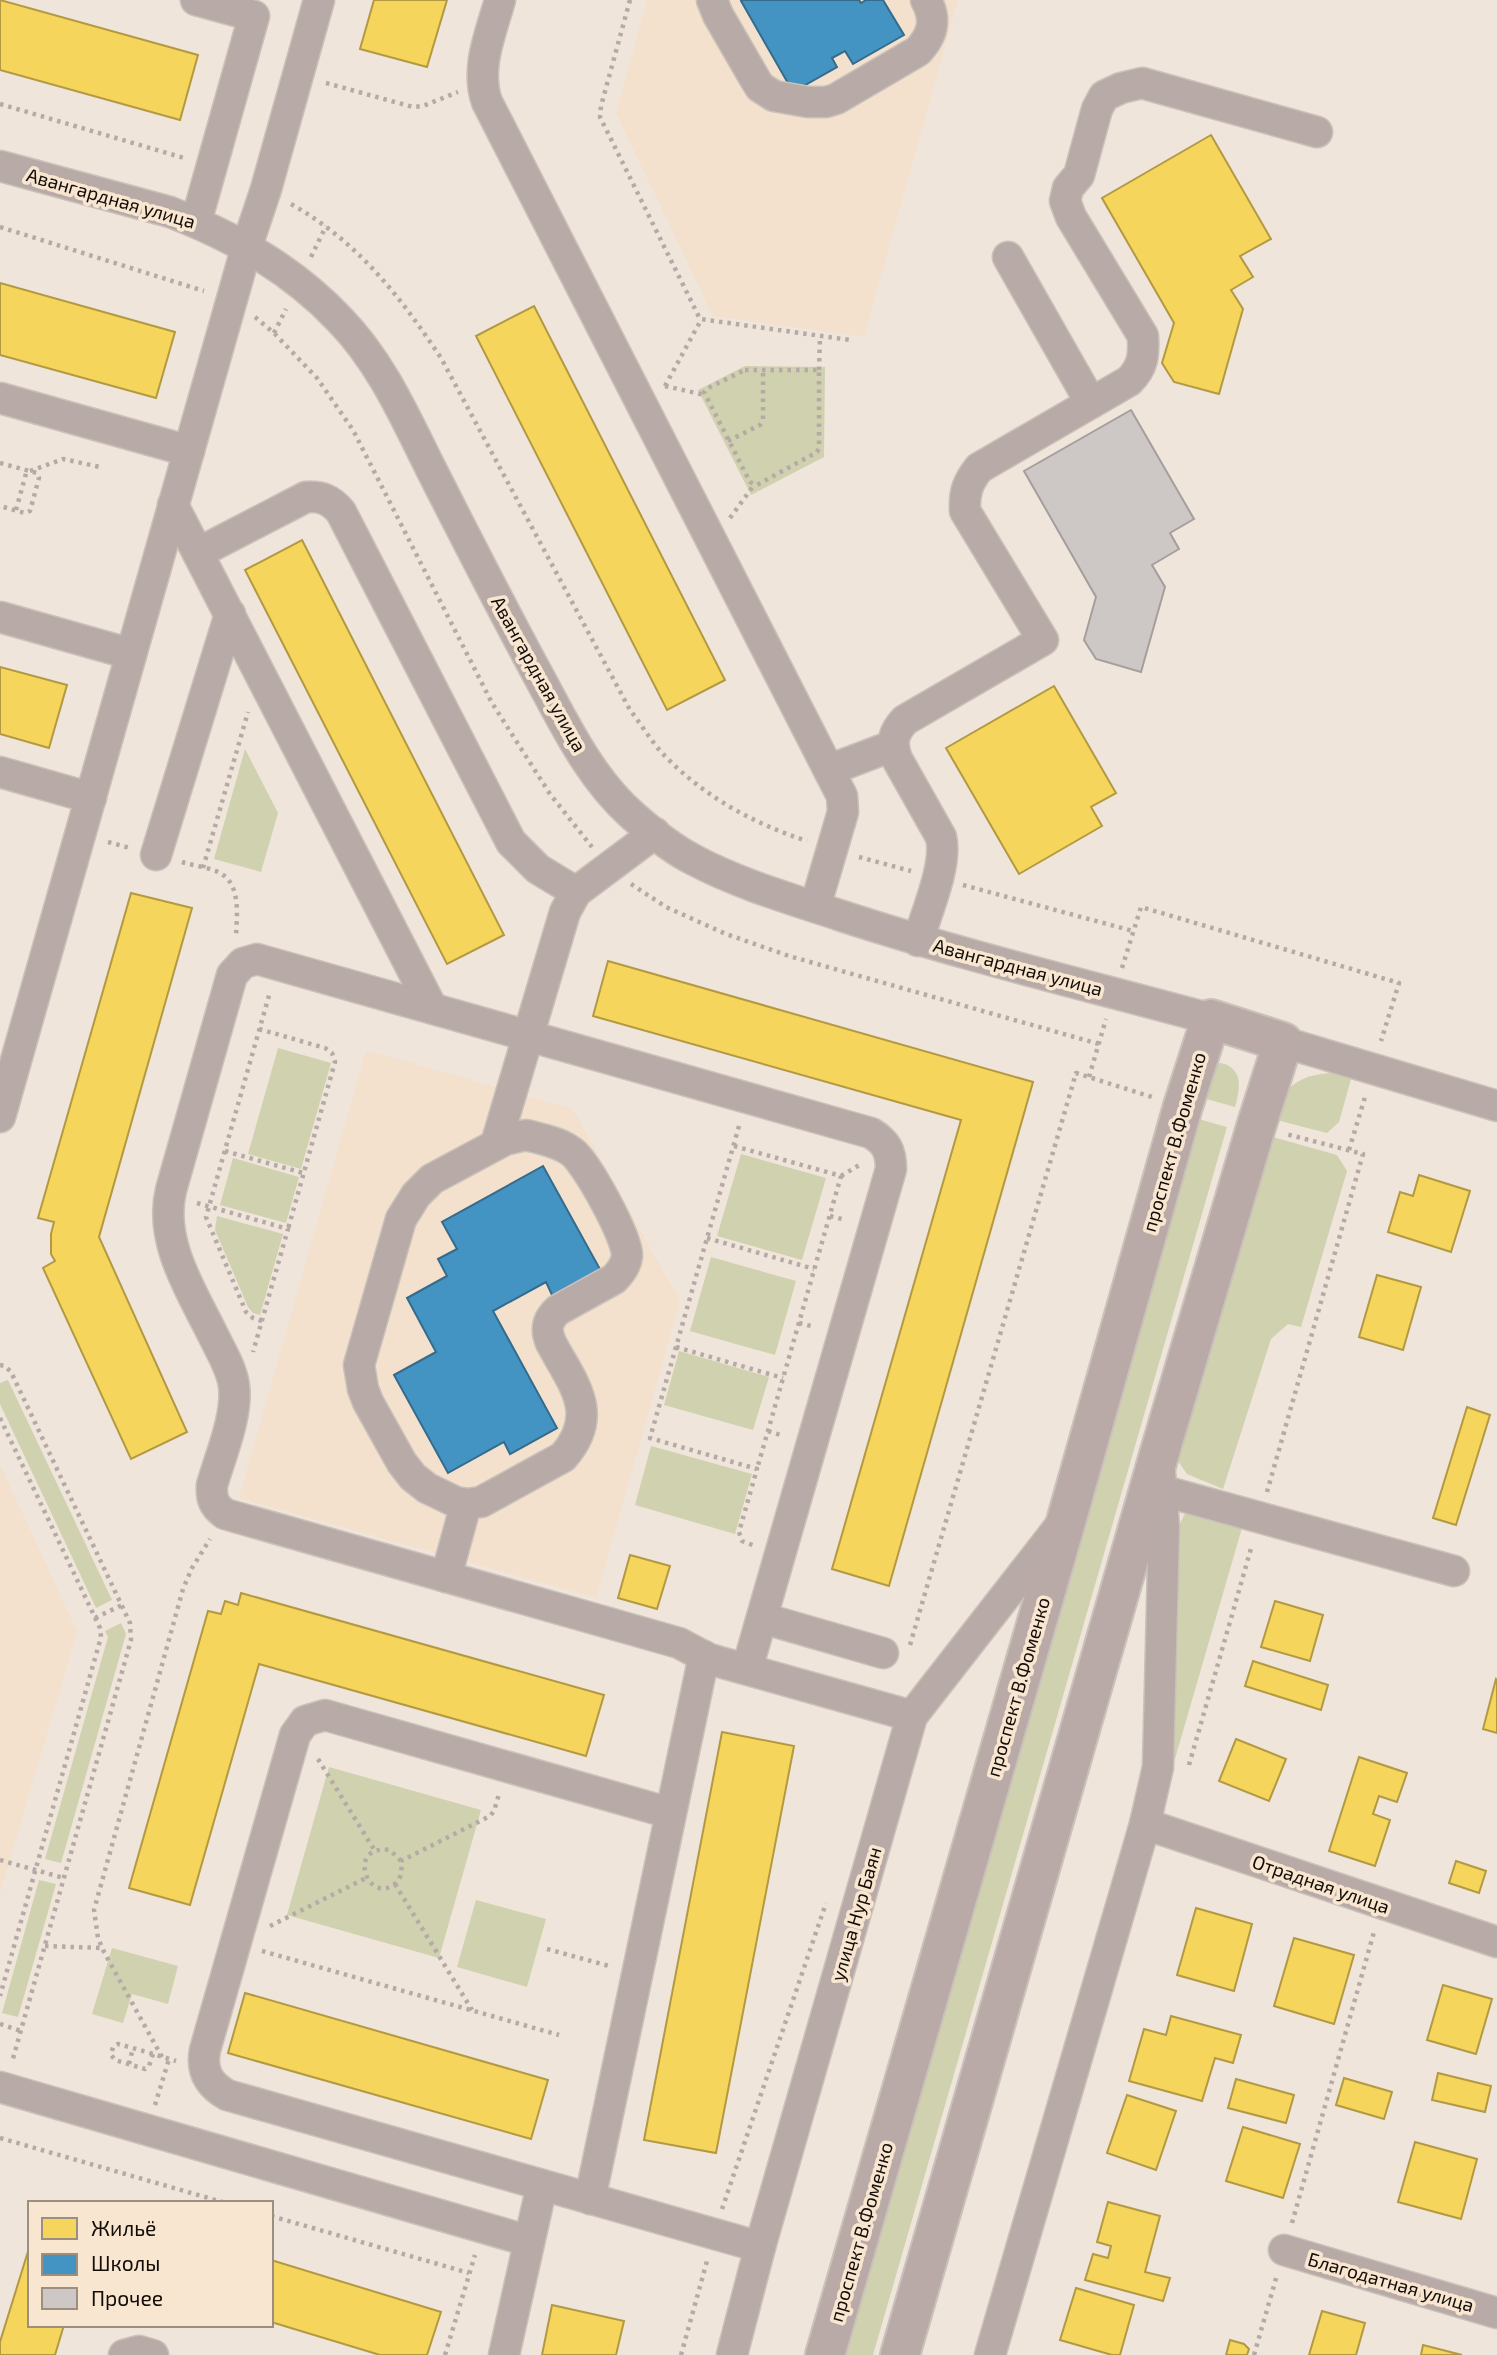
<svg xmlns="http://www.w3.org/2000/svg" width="1497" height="2355" viewBox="0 0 1497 2355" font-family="'Exo 2',sans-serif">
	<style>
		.built { fill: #f3e1cd }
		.green { fill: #cfd1af }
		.homes { fill: #f6d55c; stroke: #b29942; stroke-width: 2 }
		.schools { fill: #4393c3; stroke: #356b8b; stroke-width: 2 }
		.building { fill: #cdc7c6; stroke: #a49e9d; stroke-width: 2 }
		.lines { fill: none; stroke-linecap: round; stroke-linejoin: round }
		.minor-casing { stroke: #cac2ba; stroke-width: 33 }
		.major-casing { stroke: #cac2ba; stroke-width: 42 }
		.path { stroke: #b5aaa6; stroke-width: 4.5; stroke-dasharray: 3.5 5; stroke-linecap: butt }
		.minor { stroke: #b8aaa7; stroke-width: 30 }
		.major { stroke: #b9aaa7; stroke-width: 38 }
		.labels { text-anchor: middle; stroke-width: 7; stroke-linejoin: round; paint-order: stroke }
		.street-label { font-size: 19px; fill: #130d07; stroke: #f8e6d1 }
	</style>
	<rect width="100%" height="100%" fill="#efe5da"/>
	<g class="built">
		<polygon points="647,0 958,0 864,337 713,316 616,113"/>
		<polygon points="366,1050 573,1109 680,1301 596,1598 239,1498"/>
		<polygon points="0,1464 77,1632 0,1893"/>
	</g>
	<g class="green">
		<polygon points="745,366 825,367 824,457 751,495 698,390"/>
		<polygon points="245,749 278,813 261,872 214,859"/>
		<polygon points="278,1048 331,1063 301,1169 248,1154"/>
		<path d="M1221 1063C1244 1069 1240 1088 1235 1107L1196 1096 1216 1064Z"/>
		<path d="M1331 1073 1351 1079 1339 1122 1327 1133 1265 1117C1284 1090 1296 1075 1331 1073Z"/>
		<polygon points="1191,1117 1227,1127 873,2355 836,2355"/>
		<polygon points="1262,1134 1337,1155 1347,1171 1301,1327 1288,1324 1271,1339 1223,1489 1187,1474 1176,1458"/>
		<polygon points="741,1154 826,1178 802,1260 717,1236"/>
		<polygon points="233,1158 299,1177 286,1223 220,1205"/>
		<polygon points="217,1216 283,1234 260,1315 253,1313 248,1307 215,1230"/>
		<polygon points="711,1257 796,1281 775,1355 690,1331"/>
		<polygon points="679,1351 769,1377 753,1430 664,1405"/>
		<polygon points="8,1380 112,1600 96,1608 0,1404 0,1383"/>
		<polygon points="651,1446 752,1474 735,1534 635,1505"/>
		<polygon points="1190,1512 1244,1521 1161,1807 1177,1531 1184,1515"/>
		<polygon points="121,1623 126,1634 61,1863 45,1859 108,1637 105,1631"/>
		<polygon points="329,1767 481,1810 439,1958 287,1915"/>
		<polygon points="39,1880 56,1884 18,2017 2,2013"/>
		<polygon points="476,1900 546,1919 527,1987 457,1967"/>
		<polygon points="112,1948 178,1966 168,2004 132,1994 123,2023 92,2014"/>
	</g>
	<g class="homes">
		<polygon points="0,0 198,55 180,120 0,70"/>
		<polygon points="374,0 447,0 427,67 360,49"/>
		<polygon points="1211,135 1271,239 1240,256 1253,277 1231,290 1243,309 1219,394 1174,382 1162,363 1174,323 1102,198"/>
		<polygon points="0,283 175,332 156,398 0,355"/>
		<polygon points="534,306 725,680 667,710 476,336"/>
		<polygon points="302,540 504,935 447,964 245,570"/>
		<polygon points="0,667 67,685 49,748 0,734"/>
		<polygon points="1054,686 1116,793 1091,807 1102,826 1019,874 946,748"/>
		<polygon points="131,893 192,908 99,1237 187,1432 131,1459 43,1268 55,1261 51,1254 51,1234 54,1222 38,1218"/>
		<polygon points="608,961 1033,1082 889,1586 832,1569 961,1120 593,1016"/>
		<polygon points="1419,1175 1470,1191 1451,1252 1388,1232 1400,1192 1413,1196"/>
		<polygon points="1377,1275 1421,1287 1403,1350 1359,1337"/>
		<polygon points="1467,1407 1490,1415 1456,1525 1433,1518"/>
		<polygon points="630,1555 670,1566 657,1609 618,1598"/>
		<polygon points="241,1593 604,1695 586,1756 259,1664 190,1905 129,1888 208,1611 221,1614 225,1601 238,1605"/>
		<polygon points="1275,1601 1323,1615 1310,1661 1261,1647"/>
		<polygon points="1253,1661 1328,1685 1321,1710 1245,1686"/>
		<polygon points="1496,1679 1497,1680 1497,1733 1483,1729"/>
		<polygon points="722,1732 794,1746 716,2153 644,2140"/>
		<polygon points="1236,1739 1286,1759 1269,1801 1219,1781"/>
		<polygon points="1359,1757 1407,1773 1397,1802 1379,1796 1373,1814 1390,1820 1375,1866 1329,1851"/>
		<polygon points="1456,1861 1486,1871 1479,1893 1449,1883"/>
		<polygon points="1196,1908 1252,1924 1234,1991 1177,1975"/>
		<polygon points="1294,1938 1354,1955 1334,2024 1274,2006"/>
		<polygon points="1443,1985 1492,1999 1476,2054 1427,2040"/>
		<polygon points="245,1993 548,2080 531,2139 228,2053"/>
		<polygon points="1171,2016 1241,2035 1233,2063 1215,2058 1202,2101 1129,2081 1144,2029 1166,2035"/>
		<polygon points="1438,2073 1491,2086 1485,2112 1432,2100"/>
		<polygon points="1344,2078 1392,2092 1384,2119 1336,2105"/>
		<polygon points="1236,2079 1294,2095 1286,2123 1228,2108"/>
		<polygon points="1127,2095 1176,2111 1156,2170 1107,2153"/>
		<polygon points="1243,2127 1300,2144 1283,2198 1226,2181"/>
		<polygon points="1415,2142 1477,2159 1461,2219 1398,2202"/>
		<polygon points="1108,2202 1160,2216 1145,2272 1170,2278 1163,2301 1085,2280 1093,2254 1108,2258 1111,2246 1097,2242"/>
		<polygon points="30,2245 30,2325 64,2325 55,2355 0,2355 0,2342"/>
		<polygon points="271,2260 441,2312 427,2355 380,2355 271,2322"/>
		<polygon points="1076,2288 1134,2305 1120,2355 1112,2355 1060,2340"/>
		<polygon points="552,2305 624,2321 616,2355 542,2355"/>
		<polygon points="1322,2311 1365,2323 1356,2355 1309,2355"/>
		<polygon points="1230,2340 1244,2344 1249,2349 1247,2355 1226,2355"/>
		<polygon points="1423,2345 1462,2355 1421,2355"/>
	</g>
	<g class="schools">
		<polygon points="743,0 859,0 861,3 866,0 883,0 904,35 853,64 845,51 832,58 837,67 793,92 741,1"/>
		<polygon points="543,1166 601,1271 553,1297 546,1282 493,1311 557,1428 510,1454 504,1442 448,1473 394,1375 436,1352 407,1298 447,1276 438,1259 457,1249 442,1222"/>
	</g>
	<polygon class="building" points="1131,410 1194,519 1170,533 1179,549 1152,565 1165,587 1141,672 1096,659 1084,640 1096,597 1024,471"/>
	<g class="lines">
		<g class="minor-casing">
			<g id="minor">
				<polyline points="196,0 254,16 196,222"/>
				<path d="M500 0C491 33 475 68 487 102L842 796 843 812 815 907"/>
				<path d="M712 0 718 15 755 79 760 87 774 96 808 102H826L836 99 918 51C933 35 937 20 926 0"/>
				<path d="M0 166 170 212C234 237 292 269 340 320 381 362 405 417 431 469 466 538 501 607 538 675 564 723 590 778 632 815 650 831 672 849 694 860 739 884 791 899 839 915 961 955 1086 985 1211 1019"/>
				<polyline points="1008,257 1091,403"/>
				<polyline points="0,398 189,451"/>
				<polyline points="173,505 432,1008"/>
				<path d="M198 553 306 497C322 496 331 500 341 512L511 842 538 869 576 892"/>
				<polyline points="0,617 131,654"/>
				<polyline points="829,770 892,746"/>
				<polyline points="0,772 91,798"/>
				<polyline points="156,855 230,614"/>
				<path d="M918 941C926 913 948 864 941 837L897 759C891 742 893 733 905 720L1043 640 965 511C964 492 968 482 979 468L1129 381C1143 367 1144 356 1143 336L1071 217 1065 201 1068 188 1079 175 1097 109 1104 96 1121 88 1142 83 1317 132"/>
				<polyline points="1283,1042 1497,1106"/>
				<polyline points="0,1117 247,246 266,189 319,0"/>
				<path d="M526 1135C541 1139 559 1142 572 1152 586 1162 629 1240 627 1256 626 1266 620 1273 614 1279L558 1310C547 1320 545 1329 551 1343 573 1384 601 1414 563 1457L481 1502 466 1504 456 1502 427 1488 413 1477 402 1463 368 1402 363 1389 359 1365 401 1219 416 1195 432 1179 505 1140Z"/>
				<polyline points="496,1144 565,912 576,892 655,833"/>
				<polyline points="1149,1487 1454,1571"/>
				<polyline points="446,1577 466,1504"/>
				<polyline points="762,1618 883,1653"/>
				<path d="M747 1669 891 1169C891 1151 886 1142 871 1133L257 959 243 963 232 975 171 1190C158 1243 194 1295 216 1341 223 1355 232 1370 234 1386 238 1415 220 1457 212 1485 211 1499 214 1506 225 1514L679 1643 709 1659 912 1716"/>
				<path d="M670 1813 325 1715 305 1721 295 1735 205 2050C201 2071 208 2084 227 2095L760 2247"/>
				<polyline points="1145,1824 1497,1942"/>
				<polyline points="0,2087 529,2241"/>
				<polyline points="590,2199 704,1656"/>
				<polyline points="1284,2250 1497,2313"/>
				<polyline points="124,2355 139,2351 153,2355"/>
				<polyline points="504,2355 542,2185"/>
				<polyline points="732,2355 760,2247 912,1716 1060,1526"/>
				<polyline points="990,2355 1145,1824 1158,1767 1164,1527 1160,1473"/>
			</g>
		</g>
		<g class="major-casing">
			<polyline id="major" points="825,2355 1067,1518 1183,1106 1211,1019 1283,1042 1256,1127 1159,1455 900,2355"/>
		</g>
		<g class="path">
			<polyline points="630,0 601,106 600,117 700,319 850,340"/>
			<polyline points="326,83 413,107 423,106 458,92"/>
			<polyline points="0,104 184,158"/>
			<path d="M291 204C358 242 399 295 441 358L630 710C641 724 651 741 663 754 703 796 752 823 807 841"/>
			<polyline points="0,227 204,291"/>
			<polyline points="311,257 326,226"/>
			<polyline points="255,317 274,333 317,378 353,430 492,703 550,794 592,847"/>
			<polyline points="274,333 286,309"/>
			<polygon points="745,370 819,370 819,448 817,452 757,485 750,482 704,392 708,388"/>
			<polyline points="819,370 820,336"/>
			<polyline points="665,386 701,320"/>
			<polyline points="665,386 705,395"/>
			<polyline points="728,441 760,425 763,420 763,370"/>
			<polyline points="0,463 37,473 39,478 30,511 25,513 0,506"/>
			<polyline points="30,471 63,459 100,467"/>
			<polyline points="16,510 27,470"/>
			<polyline points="730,518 754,485"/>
			<polyline points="108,842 130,848"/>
			<polyline points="859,857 911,871"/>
			<path d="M182 862C194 866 209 867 220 873 241 884 237 916 236 935"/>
			<polyline points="203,868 248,712"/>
			<polyline points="631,884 666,907 726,934 789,956 1099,1044"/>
			<polyline points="963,885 1133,931"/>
			<polyline points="1122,968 1141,907 1399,983 1381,1041"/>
			<polyline points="259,1029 325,1048 332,1053 335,1062 288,1229"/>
			<polyline points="1089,1077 1106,1019"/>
			<polyline points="739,1126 650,1438 757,1469 739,1532 742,1541 755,1546"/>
			<polyline points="734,1146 841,1176 757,1469"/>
			<polyline points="1349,1150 1365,1097"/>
			<polyline points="225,1151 303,1173"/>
			<polyline points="841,1176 861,1164"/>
			<polyline points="197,1203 288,1229 253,1352"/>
			<polyline points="830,1216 846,1220"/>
			<polyline points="707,1238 814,1269"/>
			<polyline points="262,1321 253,1318 246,1312 206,1217 270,992"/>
			<polyline points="799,1323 815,1327"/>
			<polyline points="676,1347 783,1378"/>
			<polyline points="0,1365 5,1366 11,1372 130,1623 131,1640 12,2062"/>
			<polyline points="0,1418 100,1628 101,1637 0,1996"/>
			<polyline points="768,1431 784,1436"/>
			<polyline points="1267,1492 1363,1154 1286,1134"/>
			<polyline points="95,1618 122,1605"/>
			<polyline points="910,1645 1076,1073 1152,1097"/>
			<polyline points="318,1759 375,1851"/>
			<polyline points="1189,1765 1252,1545"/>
			<polyline points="0,1860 64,1878"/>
			<path d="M401 1861 390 1850C345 1844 368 1907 396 1883 402 1877 402 1869 401 1861L490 1816 494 1811 499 1794"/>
			<polyline points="395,1884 472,2010"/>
			<polyline points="270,1926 366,1878"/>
			<polyline points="45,1946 102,1948"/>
			<polyline points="547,1949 609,1966"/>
			<polyline points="262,1951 559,2035"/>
			<polyline points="0,2024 21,2031"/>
			<path d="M153 2054 149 2066 145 2069 115 2060 111 2055 113 2047 118 2044C137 2049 157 2055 176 2061"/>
			<polyline points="162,2057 104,1952 98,1938 94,1910 183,1589 192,1568 210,1539"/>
			<polyline points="129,2064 133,2048"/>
			<polyline points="155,2105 169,2059"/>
			<polyline points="0,2138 226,2203"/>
			<polyline points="722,2209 826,1903"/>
			<polyline points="271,2216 469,2273"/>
			<polyline points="1292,2223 1374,1932"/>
			<polyline points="445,2355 475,2255"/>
			<polyline points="681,2355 707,2261"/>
			<polyline points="1254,2355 1277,2275"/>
		</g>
		<use href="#minor" class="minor"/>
		<use href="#major" class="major"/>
	</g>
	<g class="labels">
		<g class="street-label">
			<text transform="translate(111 198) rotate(16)" y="7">Авангардная улица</text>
			<text transform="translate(539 674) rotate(61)" y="7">Авангардная улица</text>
			<text transform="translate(1018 967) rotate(15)" y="7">Авангардная улица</text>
			<text transform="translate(1174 1142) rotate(-74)" y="7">проспект В.Фоменко</text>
			<text transform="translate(1018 1687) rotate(-74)" y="7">проспект В.Фоменко</text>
			<text transform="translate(1321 1884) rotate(19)" y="7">Отрадная улица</text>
			<text transform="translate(856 1914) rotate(-74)" y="7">улица Нур Баян</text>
			<text transform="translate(861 2232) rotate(-74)" y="7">проспект В.Фоменко</text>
			<text transform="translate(1391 2282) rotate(16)" y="7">Благодатная улица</text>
		</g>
	</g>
	<rect x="28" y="2201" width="245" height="126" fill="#f8e6d1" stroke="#9c8f80" stroke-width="2"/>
	<rect x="42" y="2218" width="35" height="21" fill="#f6d55c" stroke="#9c8f80" stroke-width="2"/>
	<text x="91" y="2236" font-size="21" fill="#130d07">Жильё</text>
	<rect x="42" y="2254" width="35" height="21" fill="#4393c3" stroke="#9c8f80" stroke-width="2"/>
	<text x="91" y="2271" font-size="21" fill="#130d07">Школы</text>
	<rect x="42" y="2288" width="35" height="21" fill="#cdc7c6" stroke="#9c8f80" stroke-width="2"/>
	<text x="91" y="2306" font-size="21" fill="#130d07">Прочее</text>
</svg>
